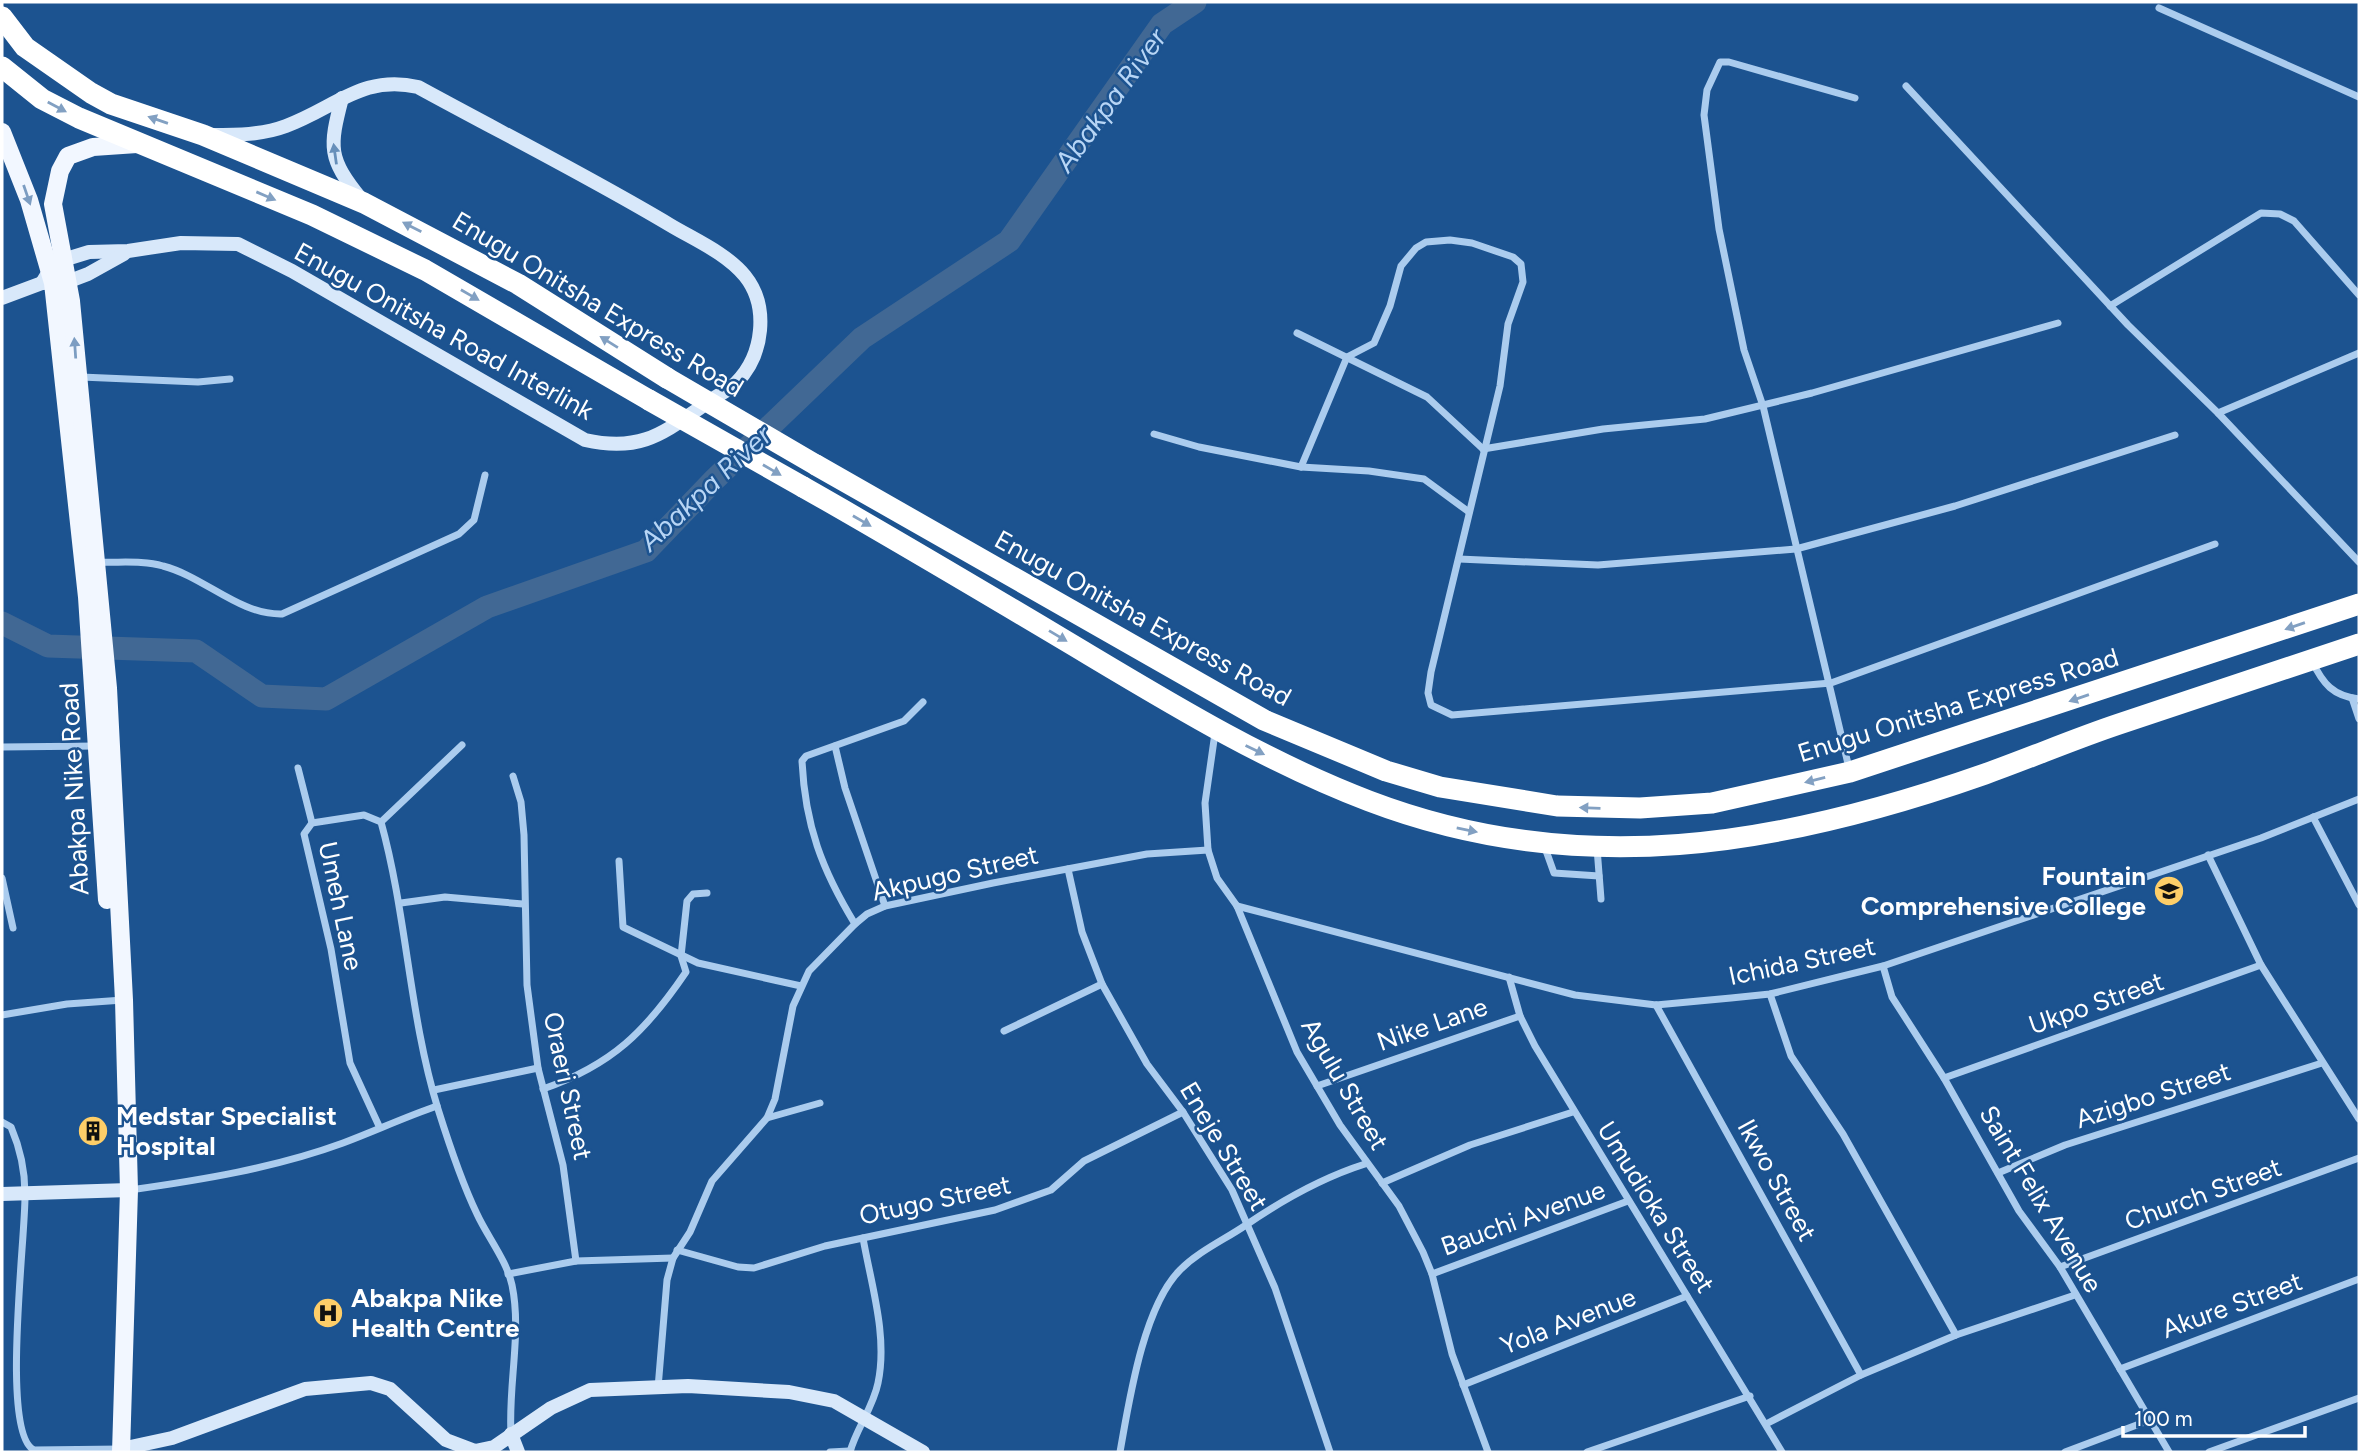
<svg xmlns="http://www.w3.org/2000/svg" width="2361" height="1454" viewBox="0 0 2361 1454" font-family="Figtree,sans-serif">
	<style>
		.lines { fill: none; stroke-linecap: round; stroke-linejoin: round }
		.river { stroke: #416894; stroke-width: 23 }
		.street { stroke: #abccee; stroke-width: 7 }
		.secondary { stroke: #d8e8fa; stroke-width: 14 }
		.primary { stroke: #f2f7ff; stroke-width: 18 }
		.highway { stroke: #fff; stroke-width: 21 }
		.highway-bridge { stroke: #fff; stroke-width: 21 }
		.oneway { fill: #82a0c2 }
		.oneway2 { fill: #678fba }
		.oneway3 { fill: #7c9dc2 }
		.labels { text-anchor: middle; stroke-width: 5; stroke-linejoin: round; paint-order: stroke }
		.street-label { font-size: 26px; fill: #fff; stroke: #1c5390 }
		.poi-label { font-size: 26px; font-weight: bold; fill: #fff; stroke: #1c5390; text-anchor: start }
		.water-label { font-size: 28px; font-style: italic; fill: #b7d5f5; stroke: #1c5390 }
	</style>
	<rect width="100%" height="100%" fill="#1c5390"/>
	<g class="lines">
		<polyline class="river" points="2,623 48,646 196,651 262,696 326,699 487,607 646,551 715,479 862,338 1009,241 1162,24 1195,2"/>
		<g class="street">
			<polyline points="2159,8 2359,97"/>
			<polyline points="1906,86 2128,325 2218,413 2359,562"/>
			<polyline points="2110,306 2261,213 2280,214 2294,221 2359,295"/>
			<polyline points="1297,333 1427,397 1483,449"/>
			<polyline points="81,377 198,382 230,379"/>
			<polyline points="2218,413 2359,353"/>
			<polyline points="1154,434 1199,447 1301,467 1369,471 1424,479 1469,512"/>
			<polyline points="1483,449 1603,429 1705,419 1812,393 2058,323"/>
			<polyline points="1301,467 1347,357 1374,343 1390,306 1401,266 1416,248 1426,242 1450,240 1472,243 1513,257 1521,264 1523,282 1508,324 1500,386 1431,672 1428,693 1431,705 1452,715 1831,683 2215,544"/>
			<polyline points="1459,559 1598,565 1796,549 1955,506 2175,435"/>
			<path d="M98 562C119 563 143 560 163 566 205 577 239 615 282 614L459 534 474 520 485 475"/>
			<path d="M2312 661C2323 684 2333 696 2359 699"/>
			<polyline points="2352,698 2359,719"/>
			<polyline points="1215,733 1205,803 1208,850 1217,878 1237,906 1297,1052 1340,1125 1399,1206 1423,1252 1432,1274 1452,1354 1488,1452"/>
			<polyline points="835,746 845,788 885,906"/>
			<polyline points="2,747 96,746"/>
			<polyline points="298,768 312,823"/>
			<polyline points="1849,768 1763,406 1744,350 1719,229 1704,115 1707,90 1720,62 1729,62 1855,98"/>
			<polyline points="513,776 521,802 524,835 527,985 538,1068 563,1165 576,1261"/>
			<polyline points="2313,817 2359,905"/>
			<polyline points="381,822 462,745"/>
			<polyline points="1544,845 1554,873 1599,876"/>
			<polyline points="1597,848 1601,899"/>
			<polyline points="2208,855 2261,965 2359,1119"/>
			<polyline points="619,861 623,927 698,963 801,986"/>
			<polyline points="1068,869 1082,932 1102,984 1147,1064 1183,1112 1232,1190 1275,1288 1330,1452"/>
			<polyline points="2,878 13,928"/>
			<polyline points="401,903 445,897 523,904"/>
			<polyline points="1237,906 1575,995 1656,1005 1731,998 1770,994 1883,966 2261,838 2359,799"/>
			<path d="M855 924C822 870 805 825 802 761L806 756 904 721 923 702"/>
			<polyline points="1883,966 1892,997 1944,1078 2019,1211 2060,1267 2169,1452"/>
			<polyline points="1509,977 1520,1016 1535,1046 1782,1452"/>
			<polyline points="1770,994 1791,1056 1843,1134 1956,1335"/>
			<polyline points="1656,1005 1861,1375"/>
			<polyline points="2,1015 67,1004 123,1000"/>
			<polyline points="1004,1031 1102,984"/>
			<polyline points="1944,1078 2261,965"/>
			<polyline points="1317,1086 1520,1016"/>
			<path d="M543 1089C612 1065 646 1031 686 972L681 956 687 901 693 894 707 893"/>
			<polyline points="434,1090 538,1068"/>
			<polyline points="767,1118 820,1103"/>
			<path d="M2 1122 11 1127C20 1148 25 1170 25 1194 26 1235 0 1433 34 1450L121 1449"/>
			<path d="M379 1126 350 1063 331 949 304 834 312 823 364 815 381 822C407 916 409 1015 438 1109 449 1144 461 1181 477 1214 487 1236 507 1261 512 1285 522 1333 508 1385 511 1434"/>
			<polyline points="1998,1173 2065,1145 2322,1063"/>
			<polyline points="1382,1183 1470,1145 1573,1112"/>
			<path d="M130 1190C201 1180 275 1168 343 1143 375 1131 405 1117 437 1106"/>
			<polyline points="677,1250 738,1267 754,1268 825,1246 995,1210 1051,1190 1084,1161 1183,1112"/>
			<polyline points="2060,1267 2359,1158"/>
			<polyline points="508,1274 576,1261 673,1258"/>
			<polyline points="1432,1274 1628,1201"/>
			<polyline points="2120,1369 2359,1279"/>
			<polyline points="1463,1385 1687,1296"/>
			<polyline points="658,1388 667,1280 673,1258 690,1232 712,1181 767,1118 775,1099 793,1006 809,971 855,924 867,914 885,906 993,883 1147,854 1208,850"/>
			<polyline points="1766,1424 1861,1375 1956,1335 2075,1295"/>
			<polyline points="830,1452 849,1451"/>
			<path d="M850 1452C856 1429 873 1408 878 1383 888 1336 871 1284 863 1238"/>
			<path d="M1120 1452C1129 1402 1143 1307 1180 1270 1199 1251 1224 1240 1246 1225 1284 1199 1321 1178 1365 1164"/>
			<polyline points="1587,1452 1750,1396"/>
			<polyline points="2065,1452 2150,1420"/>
			<polyline points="2209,1452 2359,1398"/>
		</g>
		<g class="secondary">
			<path d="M342 98C329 148 328 158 361 199"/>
			<path d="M42 283 50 270 63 260 89 252 128 251 181 243 238 244 292 271 585 440C643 453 664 432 710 401 718 395 729 390 736 383 764 355 769 306 745 276 726 253 695 240 670 225 588 176 502 133 418 87 363 74 335 108 286 126 262 135 237 135 211 135"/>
			<polyline points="2,298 42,283 67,282 88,274 124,254"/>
			<polyline points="2,1194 129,1190"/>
			<polyline points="511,1434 518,1452"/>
			<polyline points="121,1449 172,1438 305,1389 371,1383 390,1389 446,1440 475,1451 494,1447 551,1408 590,1390 688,1386 789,1392 834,1401 923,1452"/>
		</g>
		<g class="primary">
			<polyline points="2,132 29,200 53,283 87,597 107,900"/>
			<polyline points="121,1452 129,1190 124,1000 108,688 71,301 53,204 60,171 68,156 93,147 137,144"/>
		</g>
		<g class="highway">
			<polyline points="2,17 25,47 91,93 111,104 203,135 364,203 518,284 667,378"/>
			<polyline points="2,67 42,99 79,118 312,215 425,270 649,400"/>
			<polyline points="816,465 1264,720 1386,771 1440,787 1557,806 1640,808 1712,803 1850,772 2359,604"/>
			<path d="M803 487C893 538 982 591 1071 644 1168 702 1264 761 1369 801 1579 881 1780 846 1985 774 2030 758 2074 739 2119 724 2199 697 2280 671 2359 644"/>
		</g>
		<g class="highway-bridge">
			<polyline points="667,378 816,465"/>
			<polyline points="649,400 803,487"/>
		</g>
	</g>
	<defs><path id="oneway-solid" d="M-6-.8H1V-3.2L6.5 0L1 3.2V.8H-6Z" transform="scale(1.75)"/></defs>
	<g class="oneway">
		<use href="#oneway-solid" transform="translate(57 107) rotate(28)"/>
		<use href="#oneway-solid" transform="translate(158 120) rotate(-161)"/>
		<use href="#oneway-solid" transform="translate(266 196) rotate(23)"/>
		<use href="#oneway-solid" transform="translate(412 227) rotate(-153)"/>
		<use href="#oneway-solid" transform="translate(470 295) rotate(30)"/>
		<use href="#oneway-solid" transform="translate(609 342) rotate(-148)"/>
		<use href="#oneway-solid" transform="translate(772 470) rotate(30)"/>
		<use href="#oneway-solid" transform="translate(862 521) rotate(30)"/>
		<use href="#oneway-solid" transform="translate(2295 626) rotate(161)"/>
		<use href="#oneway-solid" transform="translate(1058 636) rotate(31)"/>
		<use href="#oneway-solid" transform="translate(2079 698) rotate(161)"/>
		<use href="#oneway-solid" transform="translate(1255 750) rotate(26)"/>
		<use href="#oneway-solid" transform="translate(1815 780) rotate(166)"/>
		<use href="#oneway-solid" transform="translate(1590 808) rotate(-178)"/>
		<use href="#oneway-solid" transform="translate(1467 830) rotate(11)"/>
	</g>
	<use class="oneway2" href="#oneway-solid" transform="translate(335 154) rotate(-98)"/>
	<g class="oneway3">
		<use href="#oneway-solid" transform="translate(27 195) rotate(71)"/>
		<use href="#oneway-solid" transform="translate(75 348) rotate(-94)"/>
	</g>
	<defs>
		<g id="school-disc" transform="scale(1.575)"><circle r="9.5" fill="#fece68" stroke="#1c5390"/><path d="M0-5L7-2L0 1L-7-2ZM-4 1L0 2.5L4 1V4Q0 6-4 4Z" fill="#111"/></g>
		<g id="building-disc" transform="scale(1.575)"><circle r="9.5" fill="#fece68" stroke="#1c5390"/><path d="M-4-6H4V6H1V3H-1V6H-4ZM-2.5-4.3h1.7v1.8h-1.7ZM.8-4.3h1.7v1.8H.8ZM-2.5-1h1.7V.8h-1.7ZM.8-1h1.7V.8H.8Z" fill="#111"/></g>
		<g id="hospital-disc" transform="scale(1.575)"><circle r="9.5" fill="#fece68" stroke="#1c5390"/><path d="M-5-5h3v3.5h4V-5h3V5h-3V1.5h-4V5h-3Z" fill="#111"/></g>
	</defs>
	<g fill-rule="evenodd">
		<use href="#school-disc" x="2169" y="891"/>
		<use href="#building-disc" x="93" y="1131"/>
		<use href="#hospital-disc" x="328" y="1313"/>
	</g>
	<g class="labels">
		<g class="street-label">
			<text transform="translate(598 304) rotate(31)" y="9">Enugu Onitsha Express Road</text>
			<text transform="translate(444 331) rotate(29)" y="9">Enugu Onitsha Road Interlink</text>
			<text transform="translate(1143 618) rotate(29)" y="9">Enugu Onitsha Express Road</text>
			<text transform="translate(1958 705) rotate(-17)" y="9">Enugu Onitsha Express Road</text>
			<text transform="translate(74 789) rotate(-93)" y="9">Abakpa Nike Road</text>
			<text transform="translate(955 873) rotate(-13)" y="9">Akpugo Street</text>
			<text transform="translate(341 906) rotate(78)" y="9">Umeh Lane</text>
			<text transform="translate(1802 961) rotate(-12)" y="9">Ichida Street</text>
			<text transform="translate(2096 1003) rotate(-19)" y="9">Ukpo Street</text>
			<text transform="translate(1432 1024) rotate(-19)" y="9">Nike Lane</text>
			<text transform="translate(1345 1084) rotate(60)" y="9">Agulu Street</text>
			<text transform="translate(568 1086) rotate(78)" y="9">Oraeri Street</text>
			<text transform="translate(2153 1095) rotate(-18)" y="9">Azigbo Street</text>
			<text transform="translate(1224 1146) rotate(59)" y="9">Eneje Street</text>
			<text transform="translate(1777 1180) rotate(61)" y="9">Ikwo Street</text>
			<text transform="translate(2203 1194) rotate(-20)" y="9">Church Street</text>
			<text transform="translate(2041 1199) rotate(59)" y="9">Saint Felix Avenue</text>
			<text transform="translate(935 1200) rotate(-12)" y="9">Otugo Street</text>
			<text transform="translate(1656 1207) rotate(58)" y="9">Umudioka Street</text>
			<text transform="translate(1523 1218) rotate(-20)" y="9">Bauchi Avenue</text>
			<text transform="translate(2232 1305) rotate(-20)" y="9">Akure Street</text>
			<text transform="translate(1568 1321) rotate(-21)" y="9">Yola Avenue</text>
		</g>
		<g class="poi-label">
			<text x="2146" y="885" text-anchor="end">Fountain<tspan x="2146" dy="30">Comprehensive College</tspan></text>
			<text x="116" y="1125">Medstar Specialist<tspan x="116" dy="30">Hospital</tspan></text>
			<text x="351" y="1307">Abakpa Nike<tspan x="351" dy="30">Health Centre</tspan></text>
		</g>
		<g class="water-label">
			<text transform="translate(1110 100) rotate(-54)" y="10">Abakpa River</text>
			<text transform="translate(705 488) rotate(-43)" y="10">Abakpa River</text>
		</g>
	</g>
	<rect width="2361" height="1454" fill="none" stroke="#ffffff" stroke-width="7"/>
	<path d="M2123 1426v10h182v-10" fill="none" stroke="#ffffff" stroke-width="3.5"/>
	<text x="2134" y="1426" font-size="21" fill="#ffffff" stroke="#1c5390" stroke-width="5" paint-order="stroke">100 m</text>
</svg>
